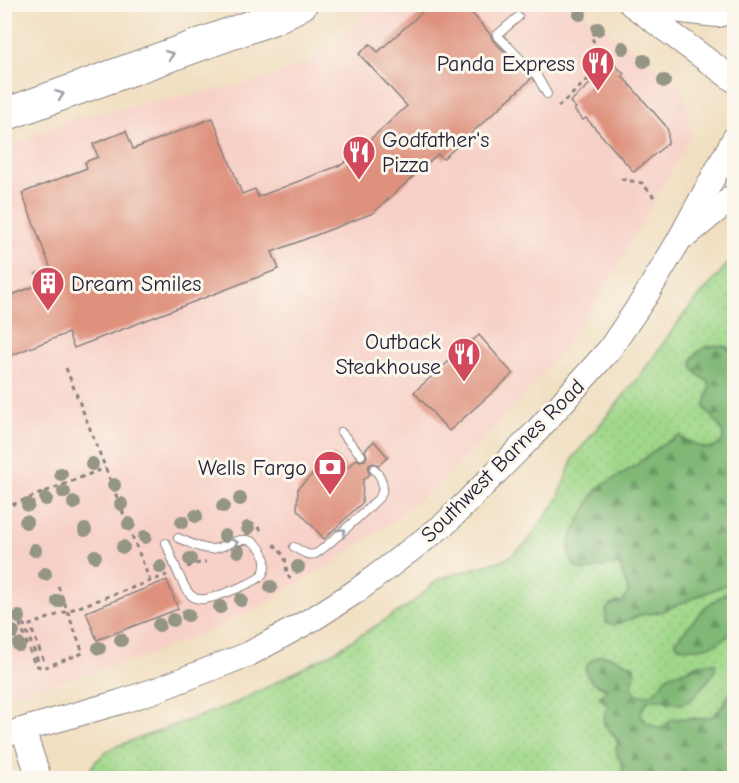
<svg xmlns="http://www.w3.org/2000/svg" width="739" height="783" viewBox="0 0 739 783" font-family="'Comic Neue',sans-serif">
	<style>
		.built { fill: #f7d1c8 }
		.grass { fill: url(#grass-dots); stroke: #617d62; stroke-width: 1.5 }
		.forest { fill: url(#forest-firs); stroke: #516d58; stroke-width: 1.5 }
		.building { fill: #de927e }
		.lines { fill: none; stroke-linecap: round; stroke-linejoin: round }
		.lane-casing { stroke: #8a807e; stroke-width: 10 }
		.secondary-casing { stroke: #8a807e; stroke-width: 26 }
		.highway-casing { stroke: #8a807e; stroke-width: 34 }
		.path { stroke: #8a807e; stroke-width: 3; stroke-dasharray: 4.5 4.5; stroke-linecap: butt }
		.lane { stroke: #fff; stroke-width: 8 }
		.secondary { stroke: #fff; stroke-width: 24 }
		.highway { stroke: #fff; stroke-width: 32 }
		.tree { fill: #949584 }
		.oneway { stroke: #9c9ca7 }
		.labels { text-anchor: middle; stroke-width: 6; stroke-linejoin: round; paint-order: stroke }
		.poi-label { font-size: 22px; fill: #22223b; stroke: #fbf7ec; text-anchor: end }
		.street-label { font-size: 22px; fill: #22223b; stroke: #fbf7ec }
	</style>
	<defs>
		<pattern id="grass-dots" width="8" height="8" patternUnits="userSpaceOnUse" patternTransform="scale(1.5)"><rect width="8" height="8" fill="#a0d88a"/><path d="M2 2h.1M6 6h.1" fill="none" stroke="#8ab978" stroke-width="1.8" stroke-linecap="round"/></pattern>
		<pattern id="forest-firs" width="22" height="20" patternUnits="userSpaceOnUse" patternTransform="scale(1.5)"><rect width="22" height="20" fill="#80b876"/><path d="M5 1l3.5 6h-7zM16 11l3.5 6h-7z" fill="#689562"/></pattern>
	</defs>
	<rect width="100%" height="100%" fill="#fbf7ec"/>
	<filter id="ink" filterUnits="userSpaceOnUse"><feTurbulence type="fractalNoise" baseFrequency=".0167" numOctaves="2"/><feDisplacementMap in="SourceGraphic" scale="12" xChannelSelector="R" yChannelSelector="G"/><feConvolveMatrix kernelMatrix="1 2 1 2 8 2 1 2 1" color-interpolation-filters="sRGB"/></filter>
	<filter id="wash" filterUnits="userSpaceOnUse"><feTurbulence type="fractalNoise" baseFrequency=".008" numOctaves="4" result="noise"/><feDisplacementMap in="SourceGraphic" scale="24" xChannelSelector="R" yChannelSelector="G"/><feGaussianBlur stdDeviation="1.35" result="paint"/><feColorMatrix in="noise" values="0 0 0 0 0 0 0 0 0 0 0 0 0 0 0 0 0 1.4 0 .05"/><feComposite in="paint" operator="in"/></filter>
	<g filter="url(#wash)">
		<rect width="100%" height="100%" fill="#f1dfc1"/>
		<polygon class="built" points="375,5 574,5 684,88 691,135 618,265 590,310 564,347 531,388 473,451 441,481 402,514 332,564 264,604 221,625 148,656 124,663 82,676 5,696 5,149 72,118 257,82 315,59"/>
		<path class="grass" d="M734 257V352L724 346 703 378 708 381 710 387 706 400C711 410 721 424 723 434 724 438 724 440 721 443 711 456 694 443 682 438L681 435 663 444 635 466 601 486 592 497 570 540 569 547 571 560 614 564 620 566 629 591 623 602H616L620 623 640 615 660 612 725 585 732 586 728 592 705 607 693 624 679 637 731 634 734 630V690C724 698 722 713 708 718 701 720 696 718 689 718 680 719 668 721 663 728 653 728 646 723 640 716 651 680 670 713 691 700 696 696 700 690 703 685L696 665 667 678 659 688 654 693 648 696 641 695 635 693 632 687 634 666 609 656 600 686 606 687 603 701 608 705 604 718V724L617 740 618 746 617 755 624 766 620 778H84L96 761 112 748 236 703 332 653 411 604 439 579 506 559 527 543 558 499 573 458 639 377 685 313Z"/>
		<g class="forest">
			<path d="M717 345 724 346 734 352V630C721 646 699 651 679 647L675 642 705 607 728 592 731 586 725 585 660 612 640 615 620 623 614 624 606 623V610L610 605 623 602 629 591 620 566C605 560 586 580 573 564 568 558 569 548 570 540L592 497 601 486 635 466 663 444 681 435 682 439C694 443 711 456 721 442 723 440 724 437 723 434 721 425 709 414 704 407L710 387 708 381C681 367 691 349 717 345Z"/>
			<path d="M602 655 615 658 634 666 635 673 632 687C638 698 650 698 658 688 662 685 664 680 667 677 672 673 679 673 685 671 696 666 703 661 716 663 714 676 711 677 702 687 699 691 695 697 690 700 669 714 650 680 640 716 646 723 653 728 662 728L672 719C687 717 706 724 717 712 724 705 726 696 734 690V778H620L624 766 617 755 616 748 618 746C615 723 597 736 608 705L599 697 604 693 606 687C582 683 578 662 602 655Z"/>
		</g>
		<g id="blocks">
			<g class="building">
				<polygon points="431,4 464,4 491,35 492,39 531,79 443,159 438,154 373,213 272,252 279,269 74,348 68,333 4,358 4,298 40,284 36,274 51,269 22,193 87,168 85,162 98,157 93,144 126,131 133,149 213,118 242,194 255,189 258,197 343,164 407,106 359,54 370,44 378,52"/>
				<polygon points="613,63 624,74 622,76 665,125 668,131 668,143 634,172 586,118 583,120 574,110 576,108 570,102"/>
				<polygon points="479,335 513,374 449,431 414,392"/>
				<polygon points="374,441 388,457 379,465 373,463 369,465 368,470 370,474 363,480 362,503 324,539 297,509 298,488 334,454 347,468 356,459 360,461 365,460 367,456 365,450"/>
				<polygon points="167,580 178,609 97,640 86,612"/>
			</g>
		</g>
	</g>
	<g filter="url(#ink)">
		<use href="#blocks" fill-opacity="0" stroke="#8a807e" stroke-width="1.5"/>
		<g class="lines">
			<g class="lane-casing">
				<g id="lane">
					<polyline points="518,17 497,35 537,76 547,94"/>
					<polyline points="341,432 361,455"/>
					<path d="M166 543C171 555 183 590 192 596 196 599 200 600 205 599 215 598 253 583 260 577 266 571 266 563 264 556 263 551 258 545 253 542 241 535 225 547 213 549 201 550 189 542 178 538"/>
					<path d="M294 547C301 551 307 556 315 554 320 553 378 500 381 495 385 485 381 476 374 469"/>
				</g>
			</g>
			<g class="secondary-casing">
				<g id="secondary">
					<polyline points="631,4 734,80"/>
					<polyline points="633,5 707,14 718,15 734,10"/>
					<polyline points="687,235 734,196"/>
					<polyline points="23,730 39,778"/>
					<polyline points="4,735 120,702 156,690 249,654 316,617 358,590 446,523 535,433 609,350 645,297 678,242 734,139"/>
				</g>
			</g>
			<g class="highway-casing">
				<polyline id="highway" points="4,115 274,18 301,4"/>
			</g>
			<g class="path">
				<polyline points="558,107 607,62 591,37 595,33"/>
				<polyline points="621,179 642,183 654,197"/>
				<polyline points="66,368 150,581"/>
				<polyline points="4,508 105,468"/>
				<path d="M241 526C252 522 256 524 263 532"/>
				<polyline points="274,544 285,557 287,574 293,583"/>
				<polyline points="187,567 199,563 206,562"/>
				<path d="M58 586 83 653 43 668 35 665 20 624 23 622 38 661 43 659 30 625C75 608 121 592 167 575"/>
			</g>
			<use href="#lane" class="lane"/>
			<use href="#secondary" class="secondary"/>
			<use href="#highway" class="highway"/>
		</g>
		<g class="tree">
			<circle cx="580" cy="14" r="7"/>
			<circle cx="598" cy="29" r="7"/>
			<circle cx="623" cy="48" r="7"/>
			<circle cx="644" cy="61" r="7"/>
			<circle cx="664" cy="81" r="7"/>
			<circle cx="92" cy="464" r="7"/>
			<circle cx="61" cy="474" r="7"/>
			<circle cx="114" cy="485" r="7"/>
			<circle cx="64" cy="492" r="7"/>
			<circle cx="46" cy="499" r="7"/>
			<circle cx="240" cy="499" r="7"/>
			<circle cx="74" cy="503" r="7"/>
			<circle cx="121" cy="504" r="7"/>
			<circle cx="28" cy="505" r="7"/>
			<circle cx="223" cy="506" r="7"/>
			<circle cx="196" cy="516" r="7"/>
			<circle cx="26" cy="522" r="7"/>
			<circle cx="182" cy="522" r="7"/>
			<circle cx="129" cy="524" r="7"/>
			<circle cx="248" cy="528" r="7"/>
			<circle cx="85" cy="530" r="7"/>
			<circle cx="225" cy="536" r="7"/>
			<circle cx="145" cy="537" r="7"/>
			<circle cx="123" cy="547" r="7"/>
			<circle cx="35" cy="550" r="7"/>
			<circle cx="238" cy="551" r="7"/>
			<circle cx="95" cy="556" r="7"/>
			<circle cx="190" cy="559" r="7"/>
			<circle cx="160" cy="567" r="7"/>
			<circle cx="298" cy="567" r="7"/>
			<circle cx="45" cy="574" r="7"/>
			<circle cx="271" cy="587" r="7"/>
			<circle cx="241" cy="600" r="7"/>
			<circle cx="58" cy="601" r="7"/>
			<circle cx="220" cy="607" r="7"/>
			<circle cx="188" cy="615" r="7"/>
			<circle cx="19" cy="617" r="7"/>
			<circle cx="173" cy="620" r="7"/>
			<circle cx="159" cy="625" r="7"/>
			<circle cx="13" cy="632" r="7"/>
			<circle cx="121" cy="640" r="7"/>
			<circle cx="19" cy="645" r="7"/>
			<circle cx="99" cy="648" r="7"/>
		</g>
		<defs><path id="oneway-chevron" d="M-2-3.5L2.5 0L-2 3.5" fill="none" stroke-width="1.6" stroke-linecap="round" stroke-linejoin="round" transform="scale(1.5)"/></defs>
		<g class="oneway">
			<use href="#oneway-chevron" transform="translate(170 55) rotate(-20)"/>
			<use href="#oneway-chevron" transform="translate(60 95) rotate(-20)"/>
			<use href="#oneway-chevron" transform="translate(342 532) rotate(-44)"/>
			<use href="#oneway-chevron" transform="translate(234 543) rotate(-16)"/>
		</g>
	</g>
	<defs>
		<g id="restaurant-pin" transform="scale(1.725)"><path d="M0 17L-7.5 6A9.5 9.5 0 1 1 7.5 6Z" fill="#d1495b" stroke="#fbf7ec"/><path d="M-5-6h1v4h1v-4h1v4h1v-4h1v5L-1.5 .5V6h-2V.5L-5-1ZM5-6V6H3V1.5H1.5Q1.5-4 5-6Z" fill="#fff"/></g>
		<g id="building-pin" transform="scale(1.725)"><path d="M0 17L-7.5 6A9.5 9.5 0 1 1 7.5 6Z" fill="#d1495b" stroke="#fbf7ec"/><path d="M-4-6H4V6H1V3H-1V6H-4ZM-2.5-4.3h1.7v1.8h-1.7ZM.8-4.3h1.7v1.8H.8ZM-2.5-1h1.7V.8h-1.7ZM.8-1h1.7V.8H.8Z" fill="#fff"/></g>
		<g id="bank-pin" transform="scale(1.725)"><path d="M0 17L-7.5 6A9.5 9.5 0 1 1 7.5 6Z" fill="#d1495b" stroke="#fbf7ec"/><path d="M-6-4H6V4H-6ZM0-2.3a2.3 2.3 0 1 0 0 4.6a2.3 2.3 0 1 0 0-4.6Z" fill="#fff"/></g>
	</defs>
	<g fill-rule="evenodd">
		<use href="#restaurant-pin" x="598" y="63"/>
		<use href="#restaurant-pin" x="359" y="152"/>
		<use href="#building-pin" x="48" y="283"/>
		<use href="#restaurant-pin" x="464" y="354"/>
		<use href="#bank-pin" x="330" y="467"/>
	</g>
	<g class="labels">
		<g class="poi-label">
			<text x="575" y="71">Panda Express</text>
			<text x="382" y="147" text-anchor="start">Godfather's<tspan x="382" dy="25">Pizza</tspan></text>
			<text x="71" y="291" text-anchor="start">Dream Smiles</text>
			<text x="441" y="349">Outback<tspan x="441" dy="25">Steakhouse</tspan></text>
			<text x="307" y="475">Wells Fargo</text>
		</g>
		<g class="street-label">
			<text transform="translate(502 460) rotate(-45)" y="8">Southwest Barnes Road</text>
		</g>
	</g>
	<rect width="739" height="783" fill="none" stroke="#fbf7ec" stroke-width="24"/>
</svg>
